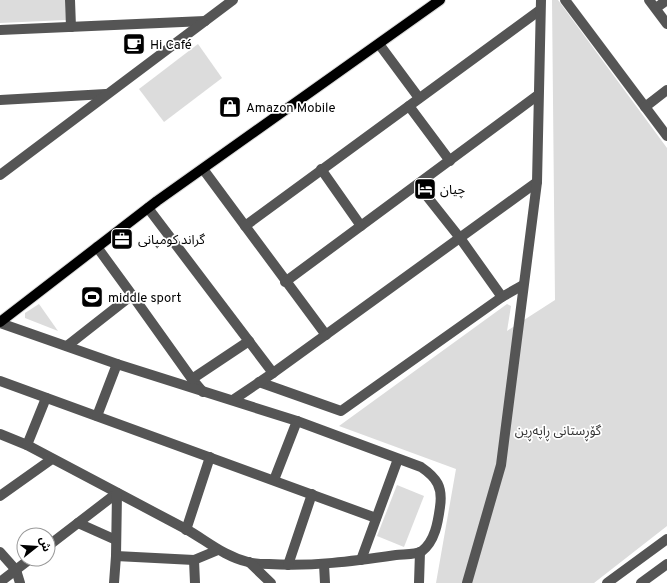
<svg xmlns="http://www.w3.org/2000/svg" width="667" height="583" viewBox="0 0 667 583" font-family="Overpass,'Noto Sans Arabic',sans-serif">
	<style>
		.green { fill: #dcdcdc }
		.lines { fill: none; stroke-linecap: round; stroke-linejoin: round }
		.major-casing { stroke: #dbdbdb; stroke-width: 12 }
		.minor { stroke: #555; stroke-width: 10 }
		.major { stroke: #000; stroke-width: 10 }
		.labels { text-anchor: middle; stroke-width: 3.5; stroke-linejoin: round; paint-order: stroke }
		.poi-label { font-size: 13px; fill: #000; stroke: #fff; text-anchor: start }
		.park-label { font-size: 13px; fill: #333; stroke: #fff }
	</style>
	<rect width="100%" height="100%" fill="#fff"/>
	<g class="green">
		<polygon points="0,0 65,0 66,20 0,23"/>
		<polygon points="552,0 558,0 667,148 667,526 594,583 436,583 456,469 339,426 507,304 511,306 507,331 555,300"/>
		<polygon points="198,44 222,78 164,122 139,89"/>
		<polygon points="39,304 58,331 25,318 25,313"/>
		<polygon points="397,485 424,496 404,547 377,536"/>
	</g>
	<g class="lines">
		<g class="major-casing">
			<polyline id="major" points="0,322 157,201 440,0"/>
		</g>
		<g class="minor">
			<polyline points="70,0 71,27"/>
			<polyline points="565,0 667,136"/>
			<polyline points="649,0 667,24"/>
			<polyline points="656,8 667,0"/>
			<polyline points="0,30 205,21"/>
			<polyline points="379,44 419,98"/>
			<polyline points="0,100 106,94"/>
			<polyline points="409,106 450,161"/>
			<polyline points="645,107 667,90"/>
			<polyline points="203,169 326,335"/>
			<polyline points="321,169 361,226"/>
			<polyline points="0,175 233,0"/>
			<polyline points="418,185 460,238 502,297"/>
			<polyline points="148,208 273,373"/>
			<polyline points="245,226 540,10"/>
			<polyline points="97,247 132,295 192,379 203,392"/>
			<polyline points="285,282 538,95"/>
			<path d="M0 323 117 364 297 421 421 467C437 478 443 487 440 507 438 522 435 541 422 551 416 555 403 554 396 555 354 561 311 567 269 564 263 564 255 564 248 562 223 556 206 540 184 528 132 500 79 473 27 445L0 434"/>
			<polyline points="67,346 132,295"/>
			<polyline points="192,379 249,341"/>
			<polyline points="0,381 376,518"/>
			<polyline points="259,382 341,411 502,297 523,285"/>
			<polyline points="233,400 273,373 537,182"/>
			<polyline points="97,416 117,364"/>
			<polyline points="27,445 46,398"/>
			<polyline points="274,480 297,421"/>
			<polyline points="0,496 52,459"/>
			<polyline points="78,523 116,540"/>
			<polyline points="186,530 210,457"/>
			<polyline points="48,546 117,493"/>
			<polyline points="0,552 16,570 20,583"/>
			<polyline points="116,556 194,560 218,550"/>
			<polyline points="194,560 195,583"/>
			<polyline points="361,560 398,459"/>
			<polyline points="249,562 271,583"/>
			<polyline points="324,564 325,583"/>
			<polyline points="288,565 312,494"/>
			<polyline points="0,582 30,559"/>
			<polyline points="114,583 116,556 117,493"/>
			<polyline points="419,583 420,552"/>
			<polyline points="467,583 501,465 537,182 541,0"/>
			<polyline points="607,583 667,539"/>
			<polyline points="641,583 667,564"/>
		</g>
		<use href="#major" class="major"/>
	</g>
	<defs>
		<g id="cafe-square" transform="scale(1.15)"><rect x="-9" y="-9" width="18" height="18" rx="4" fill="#000" stroke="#fff"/><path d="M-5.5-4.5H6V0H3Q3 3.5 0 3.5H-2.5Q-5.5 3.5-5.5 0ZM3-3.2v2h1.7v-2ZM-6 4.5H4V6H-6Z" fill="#fff"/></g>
		<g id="shop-square" transform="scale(1.15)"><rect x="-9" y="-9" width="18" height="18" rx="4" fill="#000" stroke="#fff"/><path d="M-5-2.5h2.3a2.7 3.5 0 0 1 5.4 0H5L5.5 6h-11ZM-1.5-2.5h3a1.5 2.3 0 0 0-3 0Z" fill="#fff"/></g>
		<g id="hotel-square" transform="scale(1.15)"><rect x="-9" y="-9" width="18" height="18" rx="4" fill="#000" stroke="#fff"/><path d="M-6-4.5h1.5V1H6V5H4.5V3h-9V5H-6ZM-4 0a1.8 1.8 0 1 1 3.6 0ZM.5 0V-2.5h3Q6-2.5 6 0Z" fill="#fff"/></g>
		<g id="office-square" transform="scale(1.15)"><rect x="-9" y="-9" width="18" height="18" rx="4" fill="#000" stroke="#fff"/><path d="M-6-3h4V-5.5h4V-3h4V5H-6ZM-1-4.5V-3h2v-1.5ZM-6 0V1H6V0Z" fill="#fff"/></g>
		<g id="stadium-square" transform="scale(1.15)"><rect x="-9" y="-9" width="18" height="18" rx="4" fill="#000" stroke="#fff"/><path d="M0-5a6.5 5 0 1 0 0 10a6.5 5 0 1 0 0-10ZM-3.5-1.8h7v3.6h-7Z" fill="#fff"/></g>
	</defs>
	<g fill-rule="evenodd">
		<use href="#cafe-square" x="134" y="44"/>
		<use href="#shop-square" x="230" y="107"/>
		<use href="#hotel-square" x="425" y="189"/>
		<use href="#office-square" x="122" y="239"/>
		<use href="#stadium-square" x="92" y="297"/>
	</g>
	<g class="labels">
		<g class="poi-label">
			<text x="150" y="49">Hi Café</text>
			<text x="246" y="112">Amazon Mobile</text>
			<text x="440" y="194">چيان</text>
			<text x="138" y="244">گراند كومپانى</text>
			<text x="108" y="302">middle sport</text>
		</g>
		<g class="park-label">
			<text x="558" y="435">گۆڕستانی ڕاپەڕین</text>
		</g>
	</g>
	<g transform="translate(36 547) rotate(73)"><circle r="19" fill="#ffffff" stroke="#999999"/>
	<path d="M0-3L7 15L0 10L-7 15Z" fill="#000000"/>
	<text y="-6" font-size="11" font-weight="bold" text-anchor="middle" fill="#000000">ش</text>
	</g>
</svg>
